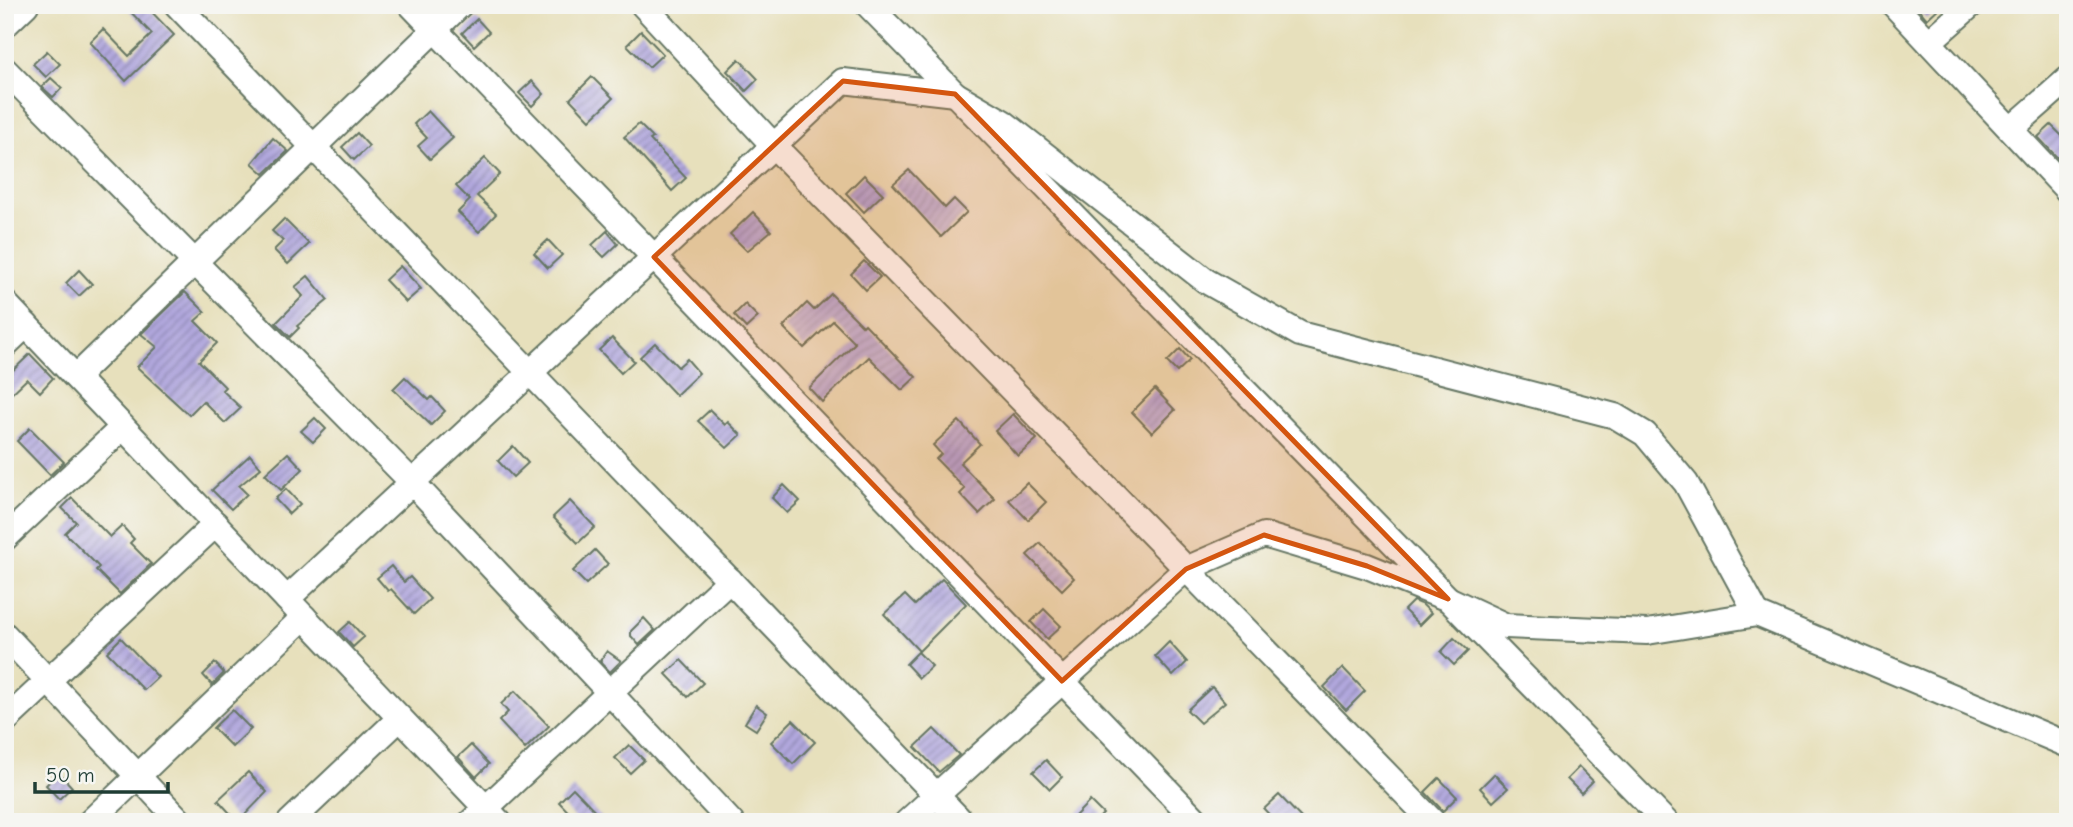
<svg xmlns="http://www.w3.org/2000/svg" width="2073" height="827" viewBox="0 0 2073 827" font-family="'Comic Neue',sans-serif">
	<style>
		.building { fill: url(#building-hatch) }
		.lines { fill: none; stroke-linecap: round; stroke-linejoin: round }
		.minor-casing { stroke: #657664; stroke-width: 28 }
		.minor { stroke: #fff; stroke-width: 24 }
		.marked { fill: #d45610; fill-opacity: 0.2; stroke: #d45610; stroke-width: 5; stroke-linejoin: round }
	</style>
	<defs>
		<pattern id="building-hatch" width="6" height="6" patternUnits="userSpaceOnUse" patternTransform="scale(1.75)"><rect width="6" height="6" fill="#b1a7dd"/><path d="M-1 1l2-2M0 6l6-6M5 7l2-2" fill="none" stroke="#8f89b4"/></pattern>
	</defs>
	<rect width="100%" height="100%" fill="#f6f6f2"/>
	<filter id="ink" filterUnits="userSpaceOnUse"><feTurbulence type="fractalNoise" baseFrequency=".0143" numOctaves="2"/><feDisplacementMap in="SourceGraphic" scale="14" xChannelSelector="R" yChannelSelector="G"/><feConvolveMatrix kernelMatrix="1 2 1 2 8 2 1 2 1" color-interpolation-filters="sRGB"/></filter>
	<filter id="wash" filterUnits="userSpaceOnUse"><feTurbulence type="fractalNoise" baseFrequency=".00686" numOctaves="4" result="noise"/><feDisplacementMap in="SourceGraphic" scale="28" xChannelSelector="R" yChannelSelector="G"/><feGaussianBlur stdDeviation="1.57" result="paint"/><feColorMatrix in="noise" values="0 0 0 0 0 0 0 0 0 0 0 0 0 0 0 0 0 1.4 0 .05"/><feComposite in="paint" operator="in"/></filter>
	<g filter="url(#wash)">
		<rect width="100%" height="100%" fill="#e7e0bc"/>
		<g id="blocks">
			<g class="building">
				<polygon points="124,5 145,5 174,35 126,81 90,42 103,29 129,56 152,34"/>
				<polygon points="1915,5 1942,5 1927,19"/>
				<polygon points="477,19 489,32 474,46 462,33"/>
				<polygon points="641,31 663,54 649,67 627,45"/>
				<polygon points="47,51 60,64 46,77 33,64"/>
				<polygon points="739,59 758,79 746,91 727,71"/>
				<polygon points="592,77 613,98 590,120 570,99"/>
				<polygon points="51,78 62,88 53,97 42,87"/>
				<polygon points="532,81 544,94 532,106 519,93"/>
				<polygon points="428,111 453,138 430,159 418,146 427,138 414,124"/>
				<polygon points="639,124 653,138 650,140 686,178 672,191 624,137"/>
				<polygon points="2051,125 2068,142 2068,169 2038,137"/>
				<polygon points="357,133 369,146 354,160 342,147"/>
				<polygon points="273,138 288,151 264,174 252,163"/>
				<polygon points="485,158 500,174 477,196 496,214 479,232 458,212 470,200 456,186"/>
				<polygon points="909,170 945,208 954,199 967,212 941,237 893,184"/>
				<polygon points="864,175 883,194 864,212 846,193"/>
				<polygon points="753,212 771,231 747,251 730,234"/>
				<polygon points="284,219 309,244 288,264 274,250 283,241 272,231"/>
				<polygon points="607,231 618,244 604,257 592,245"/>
				<polygon points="548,240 562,255 548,268 534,253"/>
				<polygon points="864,261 880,277 866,290 851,274"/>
				<polygon points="400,266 421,289 406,302 385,280"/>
				<polygon points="79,270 92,284 79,296 66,283"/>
				<polygon points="308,276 328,300 297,326 299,328 290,337 276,323 303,296 295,287"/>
				<polygon points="185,292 205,312 195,321 217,343 199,361 225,387 222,390 241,408 225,423 203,401 189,415 137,367 157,347 141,334"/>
				<polygon points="831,294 863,326 865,324 916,377 902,390 869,357 822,402 809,388 855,343 833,321 804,348 783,327 807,303 814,310"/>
				<polygon points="745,304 758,317 746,328 734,315"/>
				<polygon points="612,338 634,361 621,373 599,350"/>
				<polygon points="655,343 678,367 687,359 699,373 676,395 640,357"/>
				<polygon points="1180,349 1190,360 1177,372 1167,362"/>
				<polygon points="30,354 53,378 40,392 27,379 5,400 5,378"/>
				<polygon points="405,377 429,400 432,397 445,411 431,425 393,389"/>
				<polygon points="1155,389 1175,410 1152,433 1132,412"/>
				<polygon points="710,410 725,425 728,422 741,435 727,448 698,421"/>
				<polygon points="1013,414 1037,439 1018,456 995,431"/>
				<polygon points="315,418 326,429 313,442 301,431"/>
				<polygon points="959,421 980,444 960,463 995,499 979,514 960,494 965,489 936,459 941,454 933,445"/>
				<polygon points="30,428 64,462 50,475 17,441"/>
				<polygon points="513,446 528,463 513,477 498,461"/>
				<polygon points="288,453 303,469 281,490 265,474"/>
				<polygon points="250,455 261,468 239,486 247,494 231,509 212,490"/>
				<polygon points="1027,483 1046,502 1028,520 1009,500"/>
				<polygon points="784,485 800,501 787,513 772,498"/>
				<polygon points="286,489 300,504 289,514 275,499"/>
				<polygon points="72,498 110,537 122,526 134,539 130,543 151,564 120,594 96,570 99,567 65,533 76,522 62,508"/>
				<polygon points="570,501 595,527 578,543 553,517"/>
				<polygon points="1040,543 1074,578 1062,590 1027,555"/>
				<polygon points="595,550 608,564 586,584 573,571"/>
				<polygon points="391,566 404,582 410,577 430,599 414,614 391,589 388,591 377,578"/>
				<polygon points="942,579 966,604 919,651 884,614 905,595 915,605"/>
				<polygon points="1413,601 1423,605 1431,613 1419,625 1404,610"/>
				<polygon points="1044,609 1061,626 1047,639 1031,622"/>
				<polygon points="644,618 655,630 639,645 631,636 631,631"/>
				<polygon points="350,622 364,637 353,647 339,632"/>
				<polygon points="121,638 158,677 144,690 107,652"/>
				<polygon points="1454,638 1468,651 1454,665 1441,652"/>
				<polygon points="1169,642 1187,662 1173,676 1155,656"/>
				<polygon points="607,651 621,661 610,672 600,661"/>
				<polygon points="918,652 932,666 919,678 906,664"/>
				<polygon points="681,660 703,683 688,697 666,674"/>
				<polygon points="215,663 224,673 212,685 203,675"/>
				<polygon points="1343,668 1365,691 1346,710 1324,687"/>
				<polygon points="1212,687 1225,702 1200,723 1187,710"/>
				<polygon points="515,691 549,726 525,749 499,721 508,712 501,704"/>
				<polygon points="756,705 767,713 756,730 745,723"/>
				<polygon points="232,710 251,729 232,747 213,728"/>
				<polygon points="793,720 815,742 793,764 771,742"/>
				<polygon points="934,729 959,755 939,772 915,747"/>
				<polygon points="471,745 489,764 476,777 458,757"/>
				<polygon points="629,745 644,760 630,773 615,758"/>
				<polygon points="1046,760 1062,777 1050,789 1033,772"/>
				<polygon points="1579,767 1593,781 1581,793 1567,779"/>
				<polygon points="248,772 267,792 238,822 218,800"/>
				<polygon points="59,773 72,787 59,799 46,785"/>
				<polygon points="1494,774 1508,788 1493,802 1480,788"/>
				<polygon points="1439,778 1457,797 1443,811 1425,792"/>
				<polygon points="573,788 606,822 578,822 559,802"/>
				<polygon points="1279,795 1305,822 1276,822 1264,809"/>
				<polygon points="1090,801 1103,814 1095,822 1069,822"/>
			</g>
		</g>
	</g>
	<g filter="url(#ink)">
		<use href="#blocks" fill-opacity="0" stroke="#657664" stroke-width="2"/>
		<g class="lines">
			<g class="minor-casing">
				<g id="minor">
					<polyline points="177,5 962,822"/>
					<polyline points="411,5 1198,822"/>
					<polyline points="643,5 774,146 1433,822"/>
					<polyline points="868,5 1666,822"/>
					<polyline points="1894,5 2068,191"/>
					<polyline points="5,25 26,5"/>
					<polyline points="1929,42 1971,5"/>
					<polyline points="5,70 412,482 731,822"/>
					<polyline points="2011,129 2068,79"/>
					<polyline points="5,303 499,822"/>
					<polyline points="5,345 26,325"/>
					<polyline points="76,377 460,5"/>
					<polyline points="5,538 123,427"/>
					<polyline points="287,599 843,81 955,94 1003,122 1206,281 1300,334 1615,416 1645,434 1686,483 1757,614"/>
					<polyline points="5,635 181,822"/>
					<polyline points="5,721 216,524"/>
					<polyline points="90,822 304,617"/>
					<polyline points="290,822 400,718"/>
					<polyline points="471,822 730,580"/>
					<polyline points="907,822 1186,569 1264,535 1367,566 1448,599 1506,626 1647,632 1757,614 2068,745"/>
				</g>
			</g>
			<use href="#minor" class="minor"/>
		</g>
	</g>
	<path class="marked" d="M843 81 955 94 1448 599 1367 566 1264 535 1186 569 1062 681 654 257Z"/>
	<rect width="2073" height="827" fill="none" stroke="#f6f6f2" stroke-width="28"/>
	<path d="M35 782v10h133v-10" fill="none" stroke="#1f3d34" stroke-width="3.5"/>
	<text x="46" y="782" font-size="21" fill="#1f3d34" stroke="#f6f6f2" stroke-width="5" paint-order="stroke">50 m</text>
</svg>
